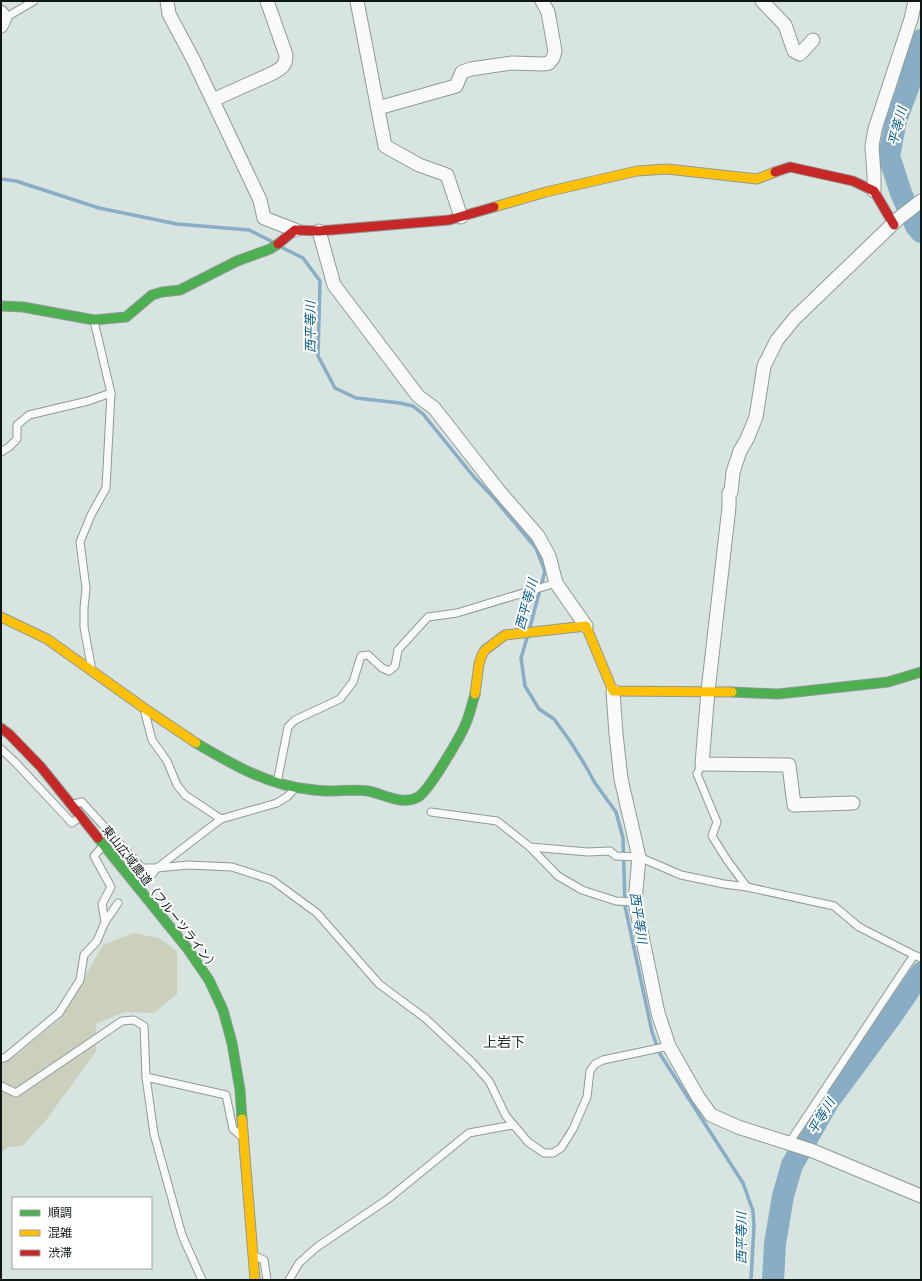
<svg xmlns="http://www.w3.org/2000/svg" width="922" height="1281" viewBox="0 0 922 1281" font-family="'Fira Sans','Noto Sans JP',sans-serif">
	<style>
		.green { fill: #cbd0bc }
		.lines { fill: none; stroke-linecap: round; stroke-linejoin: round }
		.stream { stroke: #88adc4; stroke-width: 3.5 }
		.river { stroke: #88adc4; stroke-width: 22 }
		.lane-casing { stroke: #909a97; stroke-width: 9 }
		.street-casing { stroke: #909a97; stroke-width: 15 }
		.fast-casing { stroke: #909a97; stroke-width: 11 }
		.slow-casing { stroke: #909a97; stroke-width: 11 }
		.jam-casing { stroke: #909a97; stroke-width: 11 }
		.lane { stroke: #f9fbfa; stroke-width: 7 }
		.street { stroke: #f9fbfa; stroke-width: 13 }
		.fast { stroke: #4caf50; stroke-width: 9 }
		.slow { stroke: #ffc107; stroke-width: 9 }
		.jam { stroke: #c62828; stroke-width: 9 }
		.labels { text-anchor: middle; stroke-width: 4; stroke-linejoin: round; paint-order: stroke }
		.street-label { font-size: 12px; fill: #0f1715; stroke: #fff }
		.water-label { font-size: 13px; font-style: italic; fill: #0a5d8b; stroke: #fff }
		.quarter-label { font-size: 14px; fill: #1c2f29; stroke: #fff }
	</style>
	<rect width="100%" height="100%" fill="#d7e4e0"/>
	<polygon class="green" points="134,933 159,938 177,951 177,994 154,1013 124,1012 96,1024 96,1051 47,1119 22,1146 8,1147 1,1153 1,1065 15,1056 59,1020 85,977 103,945"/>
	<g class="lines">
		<g class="stream">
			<polyline points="1,179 16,181 99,208 177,224 249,230 271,241"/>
			<polyline points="283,248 303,258 320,281 318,356 335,388 356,398 400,403 413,406 423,414 474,477 493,497 536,548 545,571 530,627"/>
			<polyline points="527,638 521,658 525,686 539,709 554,719 570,741 585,765 595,783 616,812 623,838 625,906 652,1032 660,1054 743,1183 753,1211 754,1226 751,1280"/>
		</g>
		<g class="river">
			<polyline points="921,40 908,88 896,120 889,156 901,193 916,226 921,232"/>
			<polyline points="773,1280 775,1244 783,1196 792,1165 828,1102 893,1014 921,973"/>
		</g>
		<g class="lane-casing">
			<g id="lane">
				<polyline points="5,18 34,1"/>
				<polyline points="1,452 9,447 17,439 17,425 29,415 88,401 111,393"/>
				<polyline points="91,665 84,627 84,608 86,588 80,542 91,515 106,488 111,393 94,321"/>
				<polyline points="145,713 152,740 167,761 177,785 185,795 221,819"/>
				<polyline points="1,749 15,762 72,823 81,816"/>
				<polyline points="702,764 697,774 717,822 712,836 727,860 747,887 834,906 859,927 914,955 921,958"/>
				<polyline points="277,783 288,727 295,720 340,699 353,682 361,656 368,655 382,668 389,671 395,666 398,650 428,617 457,613 556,583"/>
				<polyline points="73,804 82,802 142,868 157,868 188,865 232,867 272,880 317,913 379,984 425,1018 471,1061 489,1081 506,1116 528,1142 544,1153 553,1153 561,1148 573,1129 587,1097 590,1071 595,1064 603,1060 669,1046"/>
				<polyline points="431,812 497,821 530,847 558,876 582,890 616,901 635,902"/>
				<polyline points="104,845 94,856 111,887 102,904 105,922"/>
				<polyline points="530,847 588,852 610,851 616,856 639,857 681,875 724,884 747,887"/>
				<polyline points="149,878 157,868 221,819 277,803 288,796 295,788"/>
				<polyline points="1,1059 6,1057 59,1013 80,980 84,955 97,941 105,922 118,903"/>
				<polyline points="146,1077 154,1134 182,1235 202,1280"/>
				<polyline points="1,1086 16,1093 122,1021 134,1020 144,1026 146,1077 226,1095 233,1129 240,1135"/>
				<polyline points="789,1143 914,955"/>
				<polyline points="255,1256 264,1260 267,1280"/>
				<polyline points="289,1280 299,1263 317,1247 388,1199 469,1133 513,1125"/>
			</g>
		</g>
		<g class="street-casing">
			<g id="street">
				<polyline points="167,1 169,14 193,59 260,200 264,218 295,230"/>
				<polyline points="357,1 385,146 419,165 447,175 461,217"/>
				<polyline points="762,1 785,25 794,51 800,54 813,40"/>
				<polyline points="1,12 5,18 1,26"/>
				<path d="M213 100 273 73C282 68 286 66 286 55L267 1"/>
				<polyline points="378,108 456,86 462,72 471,69 512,63 543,64 549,63 553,58 555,51 548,12 542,1"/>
				<polyline points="874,191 874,175 872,146 875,129 911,19 915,1"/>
				<polyline points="319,231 334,285 418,396 434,408 499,491 538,536 549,556 556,583 586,626"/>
				<polyline points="613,691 616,734 621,779 639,857 635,902 658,1013 669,1046 698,1097 711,1115 738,1127 813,1151 921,1196"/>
				<polyline points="853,803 794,805 789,765 702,764 708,691 729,507 729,493 731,492 733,472 740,451 747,439 756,417 764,366 777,340 795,318 899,218 921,201"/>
			</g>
		</g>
		<g class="fast-casing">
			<g id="fast">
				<polyline points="1,306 23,307 94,320 126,317 152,295 162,292 180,290 237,261 270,249 278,244"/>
				<polyline points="732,692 778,694 888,682 921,672"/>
				<path d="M196 743C230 763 267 785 307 789 314 790 322 791 329 791 342 791 355 789 368 791 384 794 402 806 418 797 428 792 461 736 466 723 470 714 472 704 475 694"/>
				<polyline points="98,838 187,948 209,980 223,1010 232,1043 240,1090 242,1119"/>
			</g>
		</g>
		<g class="slow-casing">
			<g id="slow">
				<polyline points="494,207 546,192 637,171 667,169 757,179 775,172"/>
				<polyline points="1,617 47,639 144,708 196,743"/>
				<polyline points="475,694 479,664 482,655 485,650 505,635 586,626 613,691 732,692"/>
				<polyline points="242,1119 255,1280"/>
			</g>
		</g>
		<g class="jam-casing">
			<g id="jam">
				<polyline points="775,172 790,167 853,181 874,191 894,225"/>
				<polyline points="278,244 295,230 319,231 449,220 494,207"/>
				<polyline points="1,728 9,734 41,767 98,838"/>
			</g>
		</g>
		<use href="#lane" class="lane"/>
		<use href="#street" class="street"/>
		<use href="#fast" class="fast"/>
		<use href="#slow" class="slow"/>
		<use href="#jam" class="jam"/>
	</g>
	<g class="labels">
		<g class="street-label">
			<text transform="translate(160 898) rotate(52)" y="4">東山広域農道（フルーツライン）</text>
		</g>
		<g class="water-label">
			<text transform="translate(897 126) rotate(-75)" y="5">平等川</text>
			<text transform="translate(310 327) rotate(-90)" y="5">西平等川</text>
			<text transform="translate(526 604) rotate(-75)" y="5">西平等川</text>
			<text transform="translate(639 918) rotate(81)" y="5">西平等川</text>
			<text transform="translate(821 1116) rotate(-59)" y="5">平等川</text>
			<text transform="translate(741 1238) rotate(-90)" y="5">西平等川</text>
		</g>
		<g class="quarter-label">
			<text x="504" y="1047">上岩下</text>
		</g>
	</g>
	<rect width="922" height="1281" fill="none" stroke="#0f1715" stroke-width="4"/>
	<rect x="12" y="1197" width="140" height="72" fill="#ffffff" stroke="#9fa2a1"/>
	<rect x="20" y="1210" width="20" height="6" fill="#4caf50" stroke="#9fa2a1"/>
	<text x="48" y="1217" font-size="12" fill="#0f1715">順調</text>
	<rect x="20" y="1230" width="20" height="6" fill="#ffc107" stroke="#9fa2a1"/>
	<text x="48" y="1237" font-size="12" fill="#0f1715">混雑</text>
	<rect x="20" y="1250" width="20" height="6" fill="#c62828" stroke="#9fa2a1"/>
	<text x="48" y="1257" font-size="12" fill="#0f1715">渋滞</text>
</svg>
